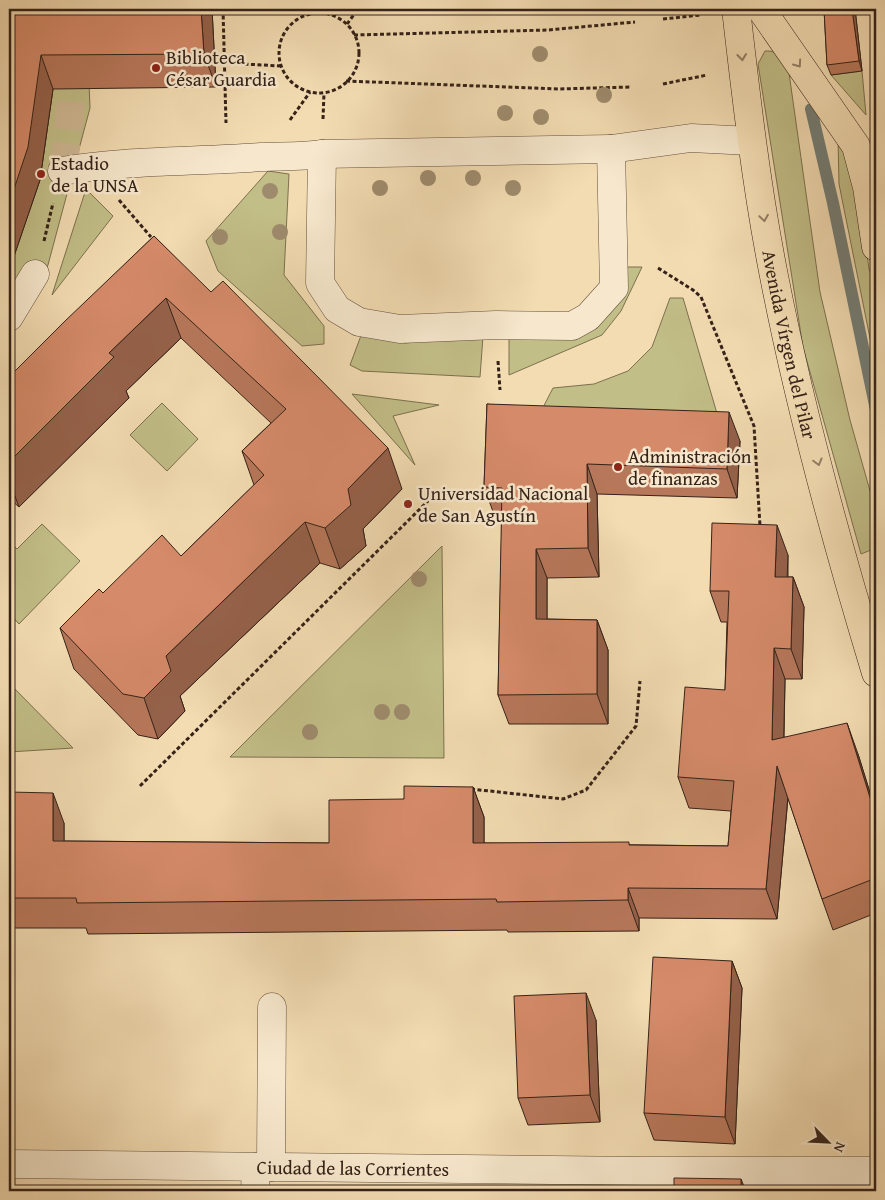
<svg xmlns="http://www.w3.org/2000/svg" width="885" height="1200" viewBox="0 0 885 1200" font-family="'Gentium Book Plus',serif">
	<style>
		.green { fill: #c2be87; stroke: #7c7050 }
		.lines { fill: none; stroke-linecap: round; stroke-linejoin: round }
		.stream { stroke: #737d76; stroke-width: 12 }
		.minor-tunnel { stroke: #cdb793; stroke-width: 28; stroke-dasharray: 28 14; stroke-linecap: butt }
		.minor-casing { stroke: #64503f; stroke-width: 29 }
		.major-casing { stroke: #352219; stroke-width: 29 }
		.path { stroke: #352219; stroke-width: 3; stroke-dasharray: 4 2.5; stroke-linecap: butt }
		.minor { stroke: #f7e8cd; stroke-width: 28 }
		.major { stroke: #f3dcb2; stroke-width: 28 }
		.tree { fill: #9e8b6d }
		.wall { fill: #b7775a; stroke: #352219 }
		.shaded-wall { fill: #95614a; stroke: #352219 }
		.building { fill: #d58a69; stroke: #352219 }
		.oneway { stroke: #947f66 }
		.poi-dot { fill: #8f2418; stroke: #f7e8cd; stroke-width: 2 }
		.labels { text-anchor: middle; stroke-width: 5; stroke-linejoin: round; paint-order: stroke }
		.poi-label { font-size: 19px; fill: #352219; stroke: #f7e8cd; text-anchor: start }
		.street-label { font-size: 19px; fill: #352219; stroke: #f7e8cd }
	</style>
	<rect width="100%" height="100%" fill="#f3dcb2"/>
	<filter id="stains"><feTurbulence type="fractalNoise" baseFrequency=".004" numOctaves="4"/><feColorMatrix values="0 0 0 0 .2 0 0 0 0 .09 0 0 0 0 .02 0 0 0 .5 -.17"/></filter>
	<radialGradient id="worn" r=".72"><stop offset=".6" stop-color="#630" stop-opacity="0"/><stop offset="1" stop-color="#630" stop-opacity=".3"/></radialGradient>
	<g class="green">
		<polygon points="9,9 86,9 90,108 45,276 9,334"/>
		<path d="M765 51C780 50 783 61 789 73L820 292 850 420 876 512V548L861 554 803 347 758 64Z"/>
		<polygon points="862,71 866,115 831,75"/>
		<polygon points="838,138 852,170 859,198 869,269 876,286 876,368 839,184"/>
		<polygon points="268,171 289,174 284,275 324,326 324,344 302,346 218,271 206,241"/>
		<polygon points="86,189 113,216 52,295"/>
		<polygon points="626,267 642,267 621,311 602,335 509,375 509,337 577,331"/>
		<polygon points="670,298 683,298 721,427 535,423 553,388 594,384 628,371 652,347"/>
		<polygon points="362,333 405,343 483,336 480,377 362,371 350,365"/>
		<polygon points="352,394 439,405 393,416 415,465"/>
		<polygon points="162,403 198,439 167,471 130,435"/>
		<polygon points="42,524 80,561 19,624 9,613 9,541 17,549"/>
		<polygon points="442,546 444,758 230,757"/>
		<polygon points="9,683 73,748 9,752"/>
	</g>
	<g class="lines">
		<polyline class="stream" points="811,109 833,203 876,410"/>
		<path class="minor-tunnel" d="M62 171C73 114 73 67 70 9"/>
		<g class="minor-casing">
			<g id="minor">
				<polyline points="322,154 320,283 337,309 359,322 400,329 496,325 572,326 588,317 614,288 611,149"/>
				<path d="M62 171C127 160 195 162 261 157 282 156 301 157 322 154L611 149 691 138 751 141"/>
				<polyline points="9,317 35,274"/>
				<path id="s1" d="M9 1164 641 1171H876"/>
				<polyline points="271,1167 272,1007"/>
				<polyline points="255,1191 256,1167"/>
			</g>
		</g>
		<g class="major-casing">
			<g id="major">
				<path id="s2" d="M736 9C746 96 756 184 773 271 799 406 836 541 876 673"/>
				<polyline points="761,9 856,146 867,187 876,247"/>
			</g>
		</g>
		<g class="path">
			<polyline points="223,9 226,123"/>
			<circle cx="319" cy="53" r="40"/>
			<polyline points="663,19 701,15"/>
			<polyline points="347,24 358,9"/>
			<polyline points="354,35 548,30 635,22"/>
			<polyline points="225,63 281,66"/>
			<polyline points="346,81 559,89 630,87"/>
			<polyline points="663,84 707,75"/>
			<polyline points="323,119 324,93"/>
			<polyline points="290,120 310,92"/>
			<polyline points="119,200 151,237"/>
			<polyline points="44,241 53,203"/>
			<polyline points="658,268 693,290 701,297 754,426 760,526"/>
			<polyline points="498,361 500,390"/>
			<polyline points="140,786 429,500"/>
			<polyline points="471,789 563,799 586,790 636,726 640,681"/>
		</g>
		<use href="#minor" class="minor"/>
		<use href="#major" class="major"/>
	</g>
	<g class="tree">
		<circle cx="540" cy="54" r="8"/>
		<circle cx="604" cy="95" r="8"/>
		<circle cx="505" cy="113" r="8"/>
		<circle cx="541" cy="117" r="8"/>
		<circle cx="428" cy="178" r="8"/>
		<circle cx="473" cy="178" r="8"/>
		<circle cx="380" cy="188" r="8"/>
		<circle cx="513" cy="188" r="8"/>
		<circle cx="270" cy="191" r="8"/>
		<circle cx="280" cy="232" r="8"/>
		<circle cx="220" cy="237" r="8"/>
		<circle cx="419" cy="579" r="8"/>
		<circle cx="382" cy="712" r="8"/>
		<circle cx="402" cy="712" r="8"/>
		<circle cx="310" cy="732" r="8"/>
	</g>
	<g class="wall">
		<polygon points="9,9 212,9 216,87 53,89 40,180 12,262 9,269"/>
		<polygon points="824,9 855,9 862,71 831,75 827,65"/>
		<polygon points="154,236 402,489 363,529 366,546 340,569 320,563 180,696 185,711 158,739 138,735 74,669 60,628 103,593 181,556 254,485 242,451 271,423 181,338 126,391 129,398 19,507 9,498 9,377"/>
		<polygon points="487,404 740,441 737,498 597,494 599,577 547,578 547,619 597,620 608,650 608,724 509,724 498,695 502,517 495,517 484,487"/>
		<polygon points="788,555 788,577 793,577 804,607 802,679 785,679 784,737 858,754 876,812 876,913 833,930 822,899 788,798 777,919 639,918 639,931 508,932 507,930 88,934 86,928 9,928 9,792 64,823 64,841 329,843 404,799 473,787 484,817 484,843 728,846 731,811 689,808 678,777 725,690 727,622 721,622 710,591"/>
		<polygon points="732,961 742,988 735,1144 654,1140 644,1113"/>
		<polygon points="596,1020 600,1122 528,1125 518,1098"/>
	</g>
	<g class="shaded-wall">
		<polygon points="201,9 212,9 216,87 204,54"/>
		<polygon points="852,9 855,9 862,71 859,61"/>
		<polygon points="41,55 53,89 40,180 12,262 9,269 9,204"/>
		<polygon points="166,298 181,338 126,391 129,398 19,507 9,480 9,462 109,353"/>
		<polygon points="729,412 740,441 737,498 727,469"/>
		<polygon points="388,448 402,489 363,529 366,546 340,569 325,528 348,489"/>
		<polygon points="587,464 597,494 599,577 588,548"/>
		<polygon points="305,522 320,563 180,696 185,711 158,739 144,698 166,656"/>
		<polygon points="777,525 788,555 786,607 775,577"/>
		<polygon points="536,549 547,578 547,648 536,619"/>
		<polygon points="793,577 804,607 802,679 791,649"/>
		<polygon points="597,620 608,650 608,724 597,694"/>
		<polygon points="774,648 785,679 783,771 772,740"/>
		<polygon points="847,723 858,754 876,812 876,817"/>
		<polygon points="777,766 788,796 777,919 766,889"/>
		<polygon points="473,787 484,817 484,874 473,843"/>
		<polygon points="53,793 64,823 64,872 53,841"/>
		<polygon points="628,888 639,918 639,931 628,900"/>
		<polygon points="732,961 742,988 735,1144 725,1117"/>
		<polygon points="586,993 596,1020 600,1122 590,1095"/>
		<polygon points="741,1179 746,1191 741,1191"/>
	</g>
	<g class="building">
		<polygon points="9,9 201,9 204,54 41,55 28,147 9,204"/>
		<polygon points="824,9 852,9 859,61 827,65"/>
		<polygon points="154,236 211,292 223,281 388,448 348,489 351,505 325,528 305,522 166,656 171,671 144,698 123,694 60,628 99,589 103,593 162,535 181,556 264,475 242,451 286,409 166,298 109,353 114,357 9,462 9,377 64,322"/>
		<polygon points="487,404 729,412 727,469 587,464 588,548 536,549 536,619 597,620 597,694 498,695 502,488 484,487"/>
		<polygon points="712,523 777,525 775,577 793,577 791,649 774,648 772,740 847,723 876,817 876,878 822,899 777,766 766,889 628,888 628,900 497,902 496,899 77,903 76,898 9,898 9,792 53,793 53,841 329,843 329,800 404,799 404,786 473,787 473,843 629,842 629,845 728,846 734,781 678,777 685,687 725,690 729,591 710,591"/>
		<polygon points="653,957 732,961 725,1117 644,1113"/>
		<polygon points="586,993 590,1095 518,1098 514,996"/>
		<polygon points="674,1178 741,1179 741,1191 674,1191"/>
	</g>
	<defs><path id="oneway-chevron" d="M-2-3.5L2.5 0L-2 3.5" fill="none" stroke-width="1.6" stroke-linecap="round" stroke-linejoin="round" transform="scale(1.25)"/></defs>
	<g class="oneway">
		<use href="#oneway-chevron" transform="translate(742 57) rotate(84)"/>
		<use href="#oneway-chevron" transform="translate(798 64) rotate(55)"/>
		<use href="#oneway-chevron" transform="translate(764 218) rotate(81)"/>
		<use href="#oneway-chevron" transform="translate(818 462) rotate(75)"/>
	</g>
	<g class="poi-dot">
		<circle cx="156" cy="68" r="5"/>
		<circle cx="41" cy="174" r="5"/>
		<circle cx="618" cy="467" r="5"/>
		<circle cx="408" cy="504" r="5"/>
	</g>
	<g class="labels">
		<g class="poi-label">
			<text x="166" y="64">Biblioteca<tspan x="166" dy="22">César Guardia</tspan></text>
			<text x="51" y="170">Estadio<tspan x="51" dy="22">de la UNSA</tspan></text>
			<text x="628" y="463">Administración<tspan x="628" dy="22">de finanzas</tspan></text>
			<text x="418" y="500">Universidad Nacional<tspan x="418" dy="22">de San Agustín</tspan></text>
		</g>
		<g class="street-label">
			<text dy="7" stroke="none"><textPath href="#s2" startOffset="340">Avenida Vírgen del Pilar</textPath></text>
			<text dy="7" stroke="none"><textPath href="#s1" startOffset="344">Ciudad de las Corrientes</textPath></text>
		</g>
	</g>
	<rect width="885" height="1200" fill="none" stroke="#f3dcb2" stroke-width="30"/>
	<rect x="10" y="10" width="865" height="1180" fill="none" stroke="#352219" stroke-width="2.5"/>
	<rect x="15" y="15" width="855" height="1170" fill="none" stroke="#352219"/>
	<g transform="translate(828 1142) rotate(114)" stroke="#f7e8cd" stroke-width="4" paint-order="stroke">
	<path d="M0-4L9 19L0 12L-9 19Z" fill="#352219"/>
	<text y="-8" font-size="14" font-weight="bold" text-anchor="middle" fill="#352219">N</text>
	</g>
	<rect width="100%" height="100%" filter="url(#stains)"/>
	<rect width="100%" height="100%" fill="url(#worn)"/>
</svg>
